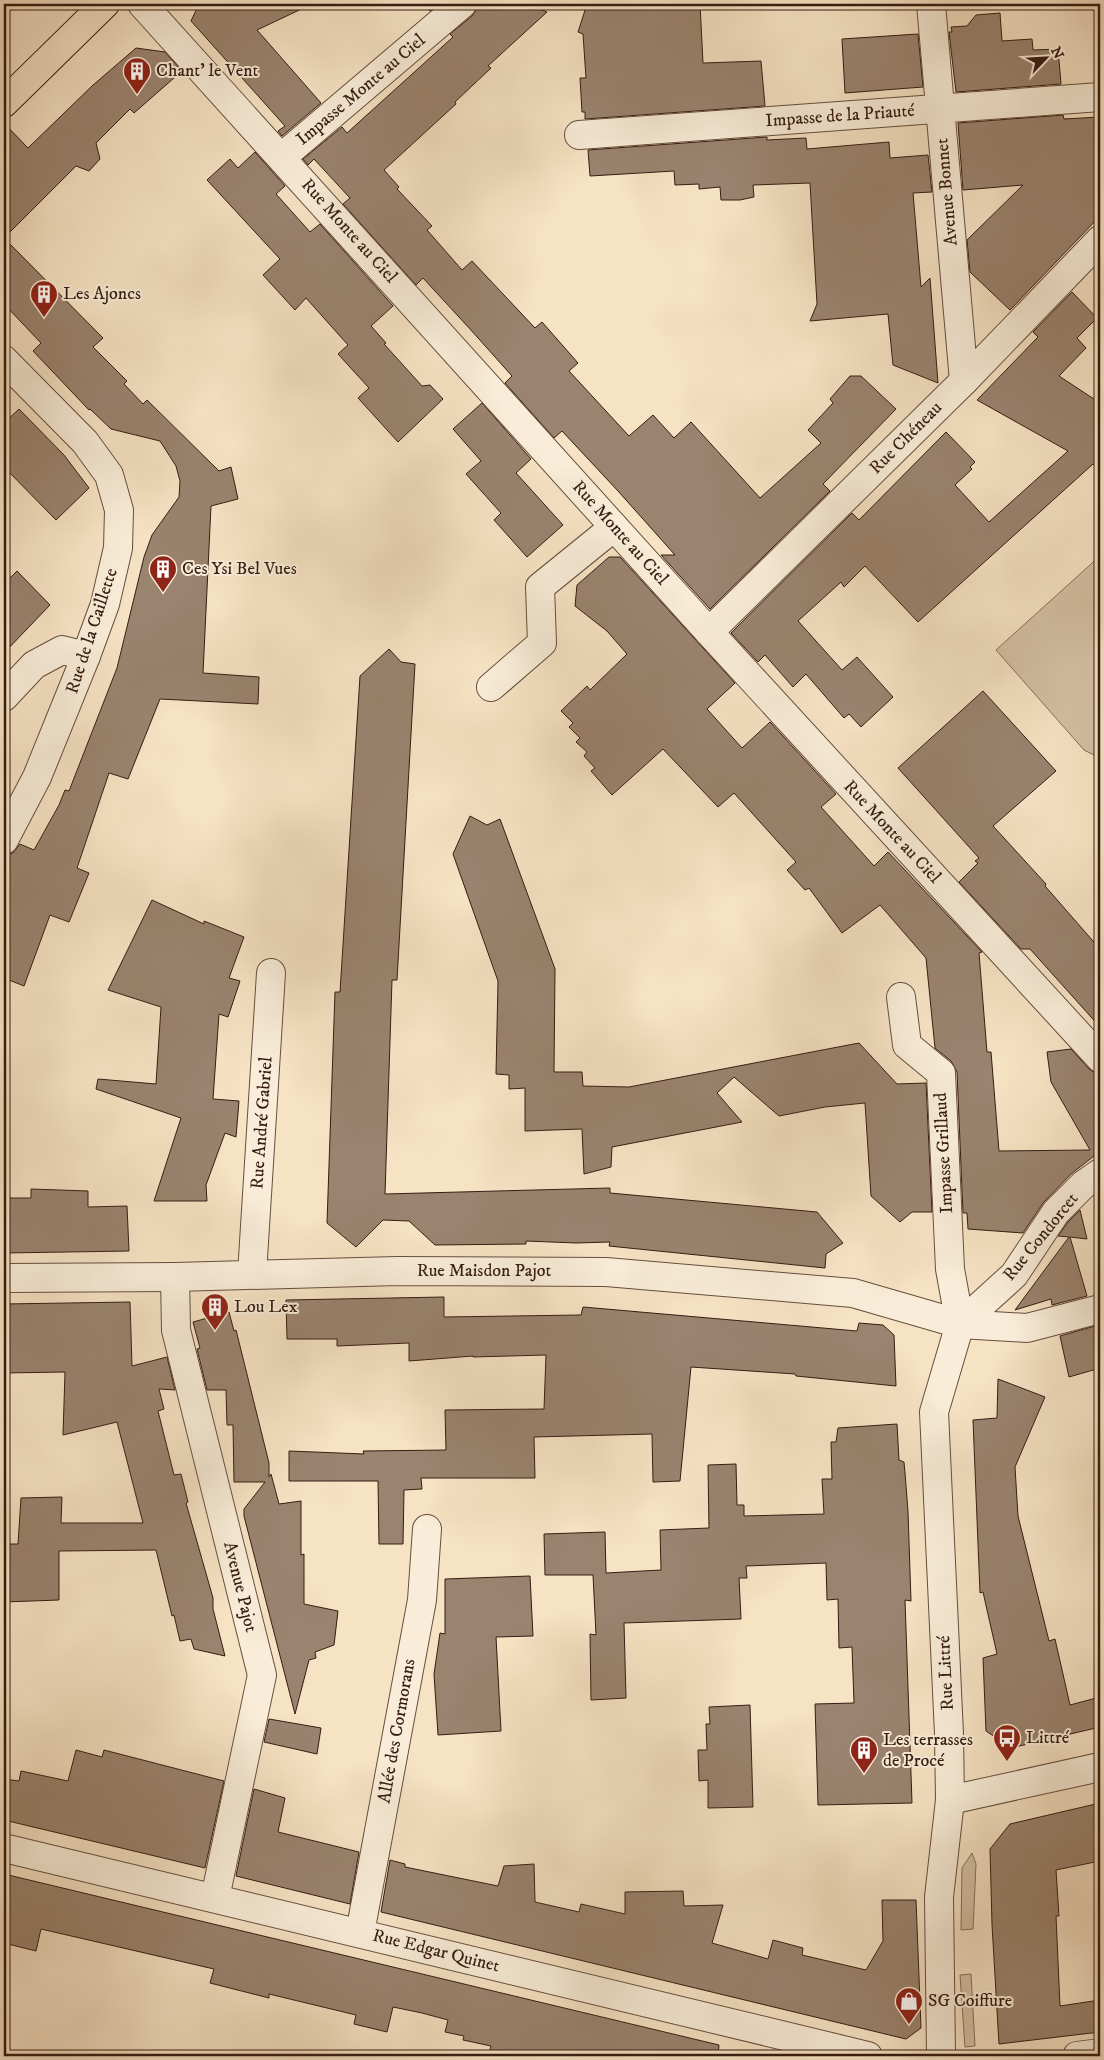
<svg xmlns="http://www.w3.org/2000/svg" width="1104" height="2060" font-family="'IM FELL DW Pica',serif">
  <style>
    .green { fill: #d5c1a6; stroke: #866e5c }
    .building { fill: #9a836f; stroke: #361c12 }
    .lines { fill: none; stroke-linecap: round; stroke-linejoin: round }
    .minor-casing { stroke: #664e3e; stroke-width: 30 }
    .major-casing { stroke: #361c12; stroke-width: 30 }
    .minor { stroke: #f9edd9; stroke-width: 28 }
    .major { stroke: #f6e3c4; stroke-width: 28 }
    .labels { text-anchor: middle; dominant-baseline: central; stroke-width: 4; stroke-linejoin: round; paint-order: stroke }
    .poi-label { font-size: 18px; fill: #361c12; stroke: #f9edd9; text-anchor: start }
    .street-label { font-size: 18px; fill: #361c12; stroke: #f9edd9 }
  </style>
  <rect width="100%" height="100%" fill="#f6e3c4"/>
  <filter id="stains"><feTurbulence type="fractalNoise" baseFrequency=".004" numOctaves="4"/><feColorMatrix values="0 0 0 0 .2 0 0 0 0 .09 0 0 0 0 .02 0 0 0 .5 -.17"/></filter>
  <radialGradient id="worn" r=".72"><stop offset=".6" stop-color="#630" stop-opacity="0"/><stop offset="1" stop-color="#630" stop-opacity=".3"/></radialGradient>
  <g class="green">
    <polygon points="1100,556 1100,758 1084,750 996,650"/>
    <polygon points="972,1853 976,1864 973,1929 961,1930 962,1868"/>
    <polygon points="971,1974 975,2046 965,2047 960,1975"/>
  </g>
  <g class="building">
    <polygon points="199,4 312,4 257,30 321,103 282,136 278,131 285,126 191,21"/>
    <polygon points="424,4 438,4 430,11"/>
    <polygon points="477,4 525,4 547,12 488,66 491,68 455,102 456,104 384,170 399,187 397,189 432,226 427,230 462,270 472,261 535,328 542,322 578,363 569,371 629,436 653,415 674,438 691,422 760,498 821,443 808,430 833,403 830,399 850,376 861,376 896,409 823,484 830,491 710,609 661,555 675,555 618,491 562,431 554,438 505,383 512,376 470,329 423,278 416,285 343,204 350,198 314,159 308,165 303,159 342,127 347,133 421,66 453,37 450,34 472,16 476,10"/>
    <polygon points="587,4 700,4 703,63 761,61 765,106 585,119 585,112 582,112 580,78 586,78 583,34 578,32"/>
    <polygon points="1000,13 1002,41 1032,39 1033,50 1058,49 1061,84 956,92 949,32 952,32 951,27 967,26 976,15"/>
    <polygon points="918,34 923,87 845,93 842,39"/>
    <polygon points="136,48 165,52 182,71 134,113 130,109 96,143 100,159 89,171 76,166 4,238 4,123 28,148 92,86"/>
    <polygon points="1063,115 1064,119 1100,117 1100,216 1010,310 970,272 967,240 1023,185 963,190 958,123"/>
    <polygon points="767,137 767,140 806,138 807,149 889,142 890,158 928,155 932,192 913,193 921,287 930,278 938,383 893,365 888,314 810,321 817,304 810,183 753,185 754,197 740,200 721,200 720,187 699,189 699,184 675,185 674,171 590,176 588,150"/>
    <polygon points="255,152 285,186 276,194 310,232 320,224 393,306 371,326 386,343 384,344 422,386 430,385 443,399 398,442 358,398 369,388 338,354 348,345 306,298 295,310 263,275 280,259 207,180 230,159 238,168"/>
    <polygon points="4,238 103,338 93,347 127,381 124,384 143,404 147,400 219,471 231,467 238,499 211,506 203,673 259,677 258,704 160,699 128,779 109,773 77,868 89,873 69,922 50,915 24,986 4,978 4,855 13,853 20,844 34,850 59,805 65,790 69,791 117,668 144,557 152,535 179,497 180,481 176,466 160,441 111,429 90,409 89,410 33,351 41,343 4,304"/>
    <polygon points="1072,292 1097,318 1077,338 1086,348 1059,376 1100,403 1100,468 1093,464 918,622 865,566 844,587 841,582 798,621 842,670 857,657 893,697 861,727 849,714 844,718 806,674 793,687 765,655 758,662 731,633 852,513 859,520 946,432 975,462 970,467 972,469 955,485 989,522 1068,451 977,400 1038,337 1033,332"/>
    <polygon points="482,403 531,459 516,473 563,525 527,557 494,520 501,513 466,474 481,461 453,429"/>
    <polygon points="19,409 64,455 89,488 56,520 4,467 4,423"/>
    <polygon points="609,557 620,557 735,683 707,709 742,748 770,722 836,794 821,807 874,866 888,852 982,952 979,953 987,1052 991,1052 999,1151 1090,1150 1051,1082 1047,1052 1071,1049 1089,1069 1095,1073 1100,1073 1100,1158 1095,1159 1094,1156 1071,1174 1043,1203 1023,1233 968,1229 967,1213 963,1213 957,1072 951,1061 935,1048 926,958 880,905 842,933 809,888 805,890 787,870 796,862 734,793 718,807 663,749 612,795 591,771 595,768 584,756 587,752 576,742 580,738 569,727 573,723 561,711 587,686 590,690 627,654 607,631 575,606 577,585"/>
    <polygon points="17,571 50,605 4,653 4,584"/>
    <polygon points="389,649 401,662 415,664 397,980 392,980 385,1194 610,1188 610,1193 817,1212 843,1243 826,1254 825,1268 609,1246 610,1242 576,1243 526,1241 526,1244 435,1245 409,1221 383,1220 356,1247 327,1223 335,992 340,992 360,676"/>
    <polygon points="983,691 1056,771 993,826 1046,884 1045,886 1100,949 1100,1027 1030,949 1021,949 959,882 978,863 975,861 979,858 898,768"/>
    <polygon points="470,816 487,825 500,819 555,969 554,1072 582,1072 583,1086 629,1087 859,1043 897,1084 926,1083 932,1212 912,1212 900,1222 871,1196 865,1103 825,1107 779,1116 734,1077 717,1093 742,1122 612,1147 611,1167 584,1174 582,1129 525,1131 525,1088 509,1089 509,1075 496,1074 498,981 453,854"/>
    <polygon points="152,900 204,924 204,921 244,937 229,978 240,981 228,1017 219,1014 213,1099 239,1101 236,1137 225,1133 206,1185 207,1201 154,1201 181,1118 96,1089 98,1079 156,1084 161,1007 108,990"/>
    <polygon points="31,1189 88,1191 88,1207 127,1206 129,1251 4,1253 5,1198 31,1198"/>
    <polygon points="1080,1210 1087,1239 1070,1237 1087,1296 1052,1305 1051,1299 1015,1310 1069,1237 1058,1236 1068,1222"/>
    <polygon points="444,1297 444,1317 581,1315 583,1307 857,1331 859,1323 883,1325 894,1335 896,1386 796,1376 795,1374 691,1367 680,1481 653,1482 652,1434 534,1437 535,1478 421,1478 422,1489 404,1490 403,1544 379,1544 378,1481 289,1481 289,1451 364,1454 363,1451 446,1450 445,1410 544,1409 546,1355 473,1357 473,1356 409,1361 409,1343 337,1346 337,1339 287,1339 286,1300"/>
    <polygon points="130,1302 132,1366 167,1357 175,1390 159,1389 164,1409 158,1411 174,1475 181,1474 188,1502 186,1503 213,1598 213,1609 225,1656 194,1649 191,1639 180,1641 174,1615 172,1616 156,1550 59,1551 59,1600 4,1602 4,1544 18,1544 21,1498 62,1497 61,1523 143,1523 117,1422 63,1435 65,1372 4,1373 4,1304"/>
    <polygon points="229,1312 234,1331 236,1330 269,1463 269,1477 271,1474 279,1504 301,1501 301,1555 304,1554 304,1604 338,1611 334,1645 315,1652 316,1658 309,1660 295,1714 244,1516 244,1509 265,1482 234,1482 233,1425 227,1425 226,1390 207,1390 197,1349 200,1348 193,1322"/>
    <polygon points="1095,1326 1096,1329 1100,1328 1100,1368 1069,1377 1060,1336"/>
    <polygon points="998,1379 1045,1397 1015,1467 1018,1516 1049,1641 1055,1639 1070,1705 1100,1697 1100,1727 1011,1748 986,1731 983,1658 997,1654 983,1592 980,1593 973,1420 997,1418"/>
    <polygon points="897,1424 899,1460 904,1462 905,1473 908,1511 911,1601 905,1600 912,1803 818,1805 815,1704 854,1703 852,1647 839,1648 838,1599 827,1600 826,1563 746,1566 747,1578 739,1578 741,1619 624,1623 626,1698 591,1700 590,1634 596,1635 593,1575 545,1575 544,1534 605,1532 606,1573 661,1570 660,1530 709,1528 708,1465 736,1464 737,1505 744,1505 744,1516 824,1514 822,1479 832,1479 831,1442 836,1442 838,1428"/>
    <polygon points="530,1576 533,1636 496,1637 501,1731 438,1735 434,1674 440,1633 445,1634 445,1579"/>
    <polygon points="750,1705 753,1807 708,1808 708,1780 699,1781 698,1750 707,1750 706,1724 710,1724 709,1707"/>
    <polygon points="269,1719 321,1728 317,1754 264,1742"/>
    <polygon points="76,1750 102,1757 104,1750 224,1781 205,1868 4,1820 4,1779 19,1781 21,1771 68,1781"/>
    <polygon points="254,1789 285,1798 278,1832 359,1852 350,1904 236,1876"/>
    <polygon points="1100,1803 1100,1861 1056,1870 1059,1916 1056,1916 1060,2006 1100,2000 1100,2032 999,2044 992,1925 990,1849 1010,1824"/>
    <polygon points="390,1860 405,1864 405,1867 498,1886 504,1866 534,1864 535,1902 579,1912 581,1904 625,1914 625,1892 683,1891 684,1906 723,1905 712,1943 768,1959 773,1940 803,1948 802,1955 866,1970 883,1941 882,1900 916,1900 921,2028 906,2039 381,1912"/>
    <polygon points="4,1874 719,2045 718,2056 488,2056 491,2046 463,2040 464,2036 445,2032 448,2020 422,2013 393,2007 387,2032 354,2024 356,2015 269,1994 269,1998 210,1983 214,1969 41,1929 36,1951 4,1943"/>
  </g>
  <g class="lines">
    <g class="minor-casing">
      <g id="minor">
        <polyline points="142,4 709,632 1100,1058"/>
        <polyline points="931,4 964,381"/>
        <polyline points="579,135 1100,97"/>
        <polyline points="282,157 462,4"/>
        <polyline points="4,360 85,442 109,475 119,510 118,548 105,604 86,656 37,777 4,840"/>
        <polyline points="709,632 964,381 1100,240"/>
        <polyline points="491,687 542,643 540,587 614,527"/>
        <polyline points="4,697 34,665 62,650 86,656"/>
        <polyline points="901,997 907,1045 941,1073 950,1269 960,1324 934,1412 949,1734 950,1800 939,1897 941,2056"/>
        <polyline points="252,1274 271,973"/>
        <polyline points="175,1277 176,1330 262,1675 215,1898"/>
        <polyline points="4,1278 175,1277 398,1271 606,1272 853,1293 960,1324 1027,1328 1100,1309"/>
        <polyline points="960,1324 1014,1275 1056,1212 1083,1185 1100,1173"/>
        <polyline points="950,1800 1100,1767"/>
        <polyline points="4,1848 868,2056"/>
        <polyline points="360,1933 422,1600 427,1529"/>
        <polyline points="1077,2056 1100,2053"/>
      </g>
    </g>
    <g class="major-casing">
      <polyline id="major" points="4,103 105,4"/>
    </g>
    <use href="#minor" class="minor"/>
    <use href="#major" class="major"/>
  </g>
  <defs>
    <g id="building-pin" transform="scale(1.4375)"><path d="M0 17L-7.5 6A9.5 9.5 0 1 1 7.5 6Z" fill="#8f2418" stroke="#f9edd9"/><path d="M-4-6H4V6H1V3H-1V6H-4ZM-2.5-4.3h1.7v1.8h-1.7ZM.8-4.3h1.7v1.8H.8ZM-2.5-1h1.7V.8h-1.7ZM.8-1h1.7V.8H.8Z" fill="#fff"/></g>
    <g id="bus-pin" transform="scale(1.4375)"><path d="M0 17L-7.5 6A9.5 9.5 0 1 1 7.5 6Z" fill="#8f2418" stroke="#f9edd9"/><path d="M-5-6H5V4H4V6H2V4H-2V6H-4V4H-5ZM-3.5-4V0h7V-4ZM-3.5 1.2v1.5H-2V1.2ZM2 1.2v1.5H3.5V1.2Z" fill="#fff"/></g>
    <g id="shop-pin" transform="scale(1.4375)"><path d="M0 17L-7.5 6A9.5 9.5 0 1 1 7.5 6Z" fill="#8f2418" stroke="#f9edd9"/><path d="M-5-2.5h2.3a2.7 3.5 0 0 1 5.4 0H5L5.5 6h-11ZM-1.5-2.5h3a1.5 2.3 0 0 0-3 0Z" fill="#fff"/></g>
  </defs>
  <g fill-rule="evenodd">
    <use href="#building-pin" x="137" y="71"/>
    <use href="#building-pin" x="44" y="294"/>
    <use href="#building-pin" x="163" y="569"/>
    <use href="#building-pin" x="215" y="1307"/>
    <use href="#bus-pin" x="1007" y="1738"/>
    <use href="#building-pin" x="864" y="1750"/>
    <use href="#shop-pin" x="909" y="2001"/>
  </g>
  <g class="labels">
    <g class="poi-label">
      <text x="156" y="71">Chant' le Vent</text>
      <text x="63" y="294">Les Ajoncs</text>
      <text x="182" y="569">Ces Ysi Bel Vues</text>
      <text x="234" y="1307">Lou Lex</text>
      <text x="1026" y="1738">Littré</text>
      <text x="883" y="1740">Les terrasses<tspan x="883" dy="21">de Procé</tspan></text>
      <text x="928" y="2001">SG Coiffure</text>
    </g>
    <g class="street-label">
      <text transform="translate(361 90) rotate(-40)">Impasse Monte au Ciel</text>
      <text transform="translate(840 116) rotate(-4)">Impasse de la Priauté</text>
      <text transform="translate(947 192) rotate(-95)">Avenue Bonnet</text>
      <text transform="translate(349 231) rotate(48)">Rue Monte au Ciel</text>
      <text transform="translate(906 438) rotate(-45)">Rue Chéneau</text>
      <text transform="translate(620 533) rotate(48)">Rue Monte au Ciel</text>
      <text transform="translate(92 631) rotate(-72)">Rue de la Caillette</text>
      <text transform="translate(892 832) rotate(47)">Rue Monte au Ciel</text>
      <text transform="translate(262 1123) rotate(-86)">Rue André Gabriel</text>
      <text transform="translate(944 1153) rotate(-93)">Impasse Grillaud</text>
      <text transform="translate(1041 1237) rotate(-51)">Rue Condorcet</text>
      <text x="484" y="1271">Rue Maisdon Pajot</text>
      <text transform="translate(240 1587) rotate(76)">Avenue Pajot</text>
      <text transform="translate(946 1673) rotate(-93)">Rue Littré</text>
      <text transform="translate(397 1731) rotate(-80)">Allée des Cormorans</text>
      <text transform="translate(436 1951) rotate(14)">Rue Edgar Quinet</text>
    </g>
  </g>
  <rect width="1104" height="2060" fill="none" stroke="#f6e3c4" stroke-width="20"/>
  <rect x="5" y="5" width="1094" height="2050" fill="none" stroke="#361c12" stroke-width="2.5"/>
  <rect x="10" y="10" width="1084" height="2040" fill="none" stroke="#361c12"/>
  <g transform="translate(1046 58) rotate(65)" stroke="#f9edd9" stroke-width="4" paint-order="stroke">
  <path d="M0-4L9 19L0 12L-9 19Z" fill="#361c12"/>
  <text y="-8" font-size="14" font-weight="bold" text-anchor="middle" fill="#361c12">N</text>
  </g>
  <rect width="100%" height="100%" filter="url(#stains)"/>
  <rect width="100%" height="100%" fill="url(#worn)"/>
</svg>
